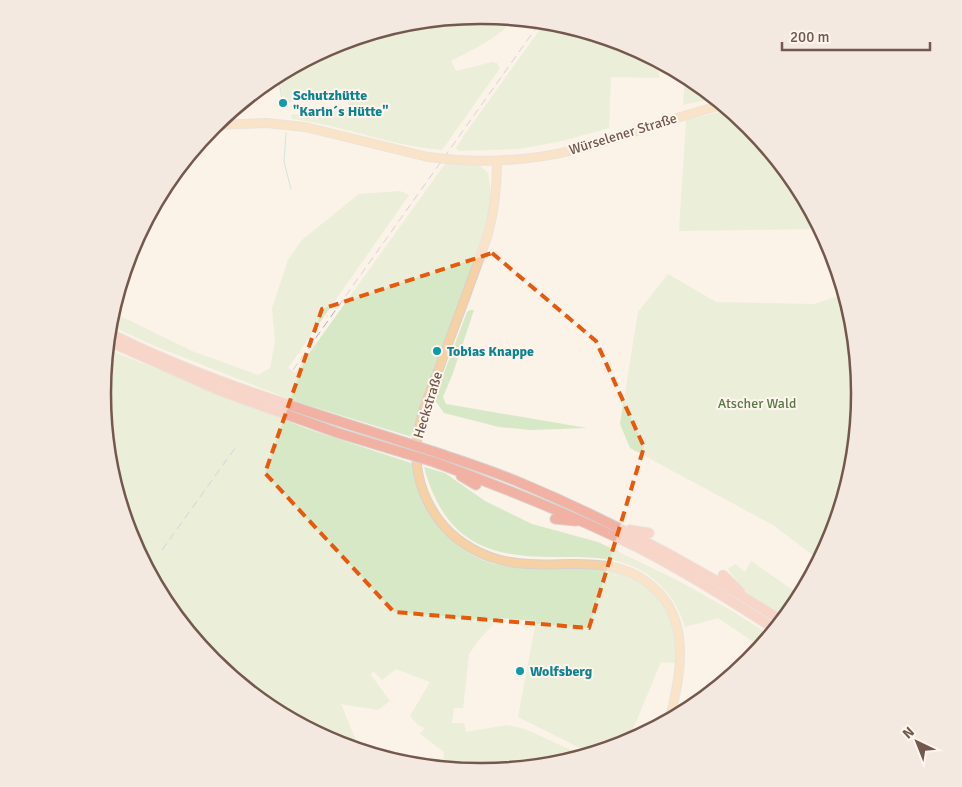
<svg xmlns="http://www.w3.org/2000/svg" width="962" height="787" font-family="Signika,sans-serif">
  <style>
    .green { fill: #d7e8c7 }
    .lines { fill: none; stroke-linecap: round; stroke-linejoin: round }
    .stream { stroke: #a4d1d5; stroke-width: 1 }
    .major-casing { stroke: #d8d0cd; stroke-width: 10 }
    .highway-casing { stroke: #d8d0cd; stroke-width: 11 }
    .major { stroke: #f5d1a5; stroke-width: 8 }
    .highway { stroke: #f1b1a3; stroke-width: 9 }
    .rail { stroke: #b4a7c5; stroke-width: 1; stroke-dasharray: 8 5; stroke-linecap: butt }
    .major-bridge-casing { stroke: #d8d0cd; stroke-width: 10; stroke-linecap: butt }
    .highway-bridge-casing { stroke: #d8d0cd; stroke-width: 11; stroke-linecap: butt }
    .major-bridge { stroke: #f5d1a5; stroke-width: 8 }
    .highway-bridge { stroke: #f1b1a3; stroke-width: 9 }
    .marked { fill: none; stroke: #e8590c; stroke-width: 4; stroke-dasharray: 10 6; stroke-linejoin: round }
    .culture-dot { fill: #0f9aa8; stroke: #fef6ee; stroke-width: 2 }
    .labels { text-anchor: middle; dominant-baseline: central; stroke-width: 4; stroke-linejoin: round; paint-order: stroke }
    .culture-label { font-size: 14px; font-weight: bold; fill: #0d838f; stroke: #fef6ee; text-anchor: start }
    .street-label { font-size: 14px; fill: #74584d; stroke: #fef6ee }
    .park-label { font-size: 14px; fill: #597846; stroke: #fef6ee }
    .rim { fill: none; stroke: #74584d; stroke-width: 2.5 }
  </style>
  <rect width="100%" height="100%" fill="#fbf2e8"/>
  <g class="green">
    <path d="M481 15 515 18C499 38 473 49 451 61L456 71 492 62 497 63 500 68 442 150C391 146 343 125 292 119L291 115 349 107 346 88 284 104 279 74 336 44 407 22Z"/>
    <polygon points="546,21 555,22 626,44 658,61 659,78 611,77 609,128 562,141 518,149 459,151 456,148 465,134"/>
    <polygon points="685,75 715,98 683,105"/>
    <polygon points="729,110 749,126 796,183 820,229 679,231 686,120"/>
    <polygon points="445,164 479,165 488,173 490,185 490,212 460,303 414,426 412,437 294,401 157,347 109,325 112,312 192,351 258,375 270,368 275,341 272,308 288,260 302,240 359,194 400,191 409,195 288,368 295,373"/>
    <path d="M668 274 716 302 814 304 844 294C870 378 861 482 819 560L773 525 630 448 620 424 638 312Z"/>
    <polygon points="470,310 474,310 453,373 443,397 446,404 587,428 531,430 499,427 444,413 434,399 467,312"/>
    <path d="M107 349 305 428 414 464C419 510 453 556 500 565 551 575 613 552 654 593 674 612 677 637 676 663L661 662 627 743 592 754 518 717 536 621 499 618 478 641 469 654 463 708H454L452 723H464L466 732 507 725 525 729 584 756 555 765 481 772 440 768 443 762 444 752 420 734 425 728 418 725 410 716 430 682 396 669 382 680 373 671 371 675 390 701 378 710 341 704 360 750 336 743 270 708 213 661 166 604 131 538 110 467 103 393Z"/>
    <path d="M424 467 445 473 485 501 532 524 598 542 679 581 732 611 770 635 761 647 718 618 685 627C680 610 672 597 660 585 632 556 594 557 557 557 485 558 444 540 424 467Z"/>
    <polygon points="751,561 800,595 785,617 746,593 728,569 735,564 745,572"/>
  </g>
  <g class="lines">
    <g class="stream">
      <polyline points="278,75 282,100"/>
      <polyline points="286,133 284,162 291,189"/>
    </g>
    <g class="major-casing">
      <g id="major">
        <polyline points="214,125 266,123 305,127 428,157"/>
        <path d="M457 160C497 162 535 160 574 150 625 137 673 117 723 105"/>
        <path d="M497 161C497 187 495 209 488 234 473 278 456 322 440 366 431 390 419 415 417 441 414 470 422 497 439 520 452 538 475 553 497 559 551 575 612 546 656 590 672 605 679 627 680 648 681 672 675 696 670 719"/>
      </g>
    </g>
    <g class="highway-casing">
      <g id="highway">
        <path d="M109 333C202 380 304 410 404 442"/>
        <polyline points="108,341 218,390 338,433 404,453"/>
        <path d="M435 452C464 462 493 471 521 483 612 521 699 568 782 621"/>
        <path d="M434 462C505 488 574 516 641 549 687 573 732 601 775 629"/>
        <polyline points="461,476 476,485"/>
        <polyline points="555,519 576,521"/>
        <polyline points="630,530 649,533"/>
        <polyline points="723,575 740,592"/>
      </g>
    </g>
    <use href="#major" class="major"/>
    <use href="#highway" class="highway"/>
    <g class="rail">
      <polyline points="293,370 541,21"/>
      <polyline points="162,550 238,444"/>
    </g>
    <g class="major-bridge-casing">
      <polyline id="major-bridge" points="428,157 457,160"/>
    </g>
    <g class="highway-bridge-casing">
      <g id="highway-bridge">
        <polyline points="404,442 435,452"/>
        <polyline points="404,453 434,462"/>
      </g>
    </g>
    <use href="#major-bridge" class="major-bridge"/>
    <use href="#highway-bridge" class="highway-bridge"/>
  </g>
  <path d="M0 0H962V787H0ZM492 253 596 341 644 447 589 628 394 612 265 473 322 309Z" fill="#fbf2e8" fill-opacity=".55" fill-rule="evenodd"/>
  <path class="marked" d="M492 253 596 341 644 447 589 628 394 612 265 473 322 309Z"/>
  <g class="culture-dot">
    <circle cx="283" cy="103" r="5"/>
    <circle cx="437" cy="351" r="5"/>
    <circle cx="520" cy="671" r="5"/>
  </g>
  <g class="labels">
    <g class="culture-label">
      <text x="293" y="95">Schutzhütte<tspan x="293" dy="16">"Karin´s Hütte"</tspan></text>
      <text x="447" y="351">Tobias Knappe</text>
      <text x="530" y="671">Wolfsberg</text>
    </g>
    <g class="street-label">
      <text transform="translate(623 134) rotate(-17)">Würselener Straße</text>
      <text transform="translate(428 405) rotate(-73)">Heckstraße</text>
    </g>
    <g class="park-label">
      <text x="757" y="403">Atscher Wald</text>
    </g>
  </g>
  <path d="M0 0H962V787H0ZM480 24H482A369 369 0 0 1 851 393V394A369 369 0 0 1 482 763H480A369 369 0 0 1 111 394V393A369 369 0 0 1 480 24Z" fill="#f3e9e1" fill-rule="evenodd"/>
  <path class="rim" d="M480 24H482A369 369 0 0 1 851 393V394A369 369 0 0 1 482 763H480A369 369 0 0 1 111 394V393A369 369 0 0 1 480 24Z"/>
  <g transform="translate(917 742) rotate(317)" stroke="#fef6ee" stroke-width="4" paint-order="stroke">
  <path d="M0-4L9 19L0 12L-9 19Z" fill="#74584d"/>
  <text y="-8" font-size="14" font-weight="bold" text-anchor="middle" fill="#74584d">N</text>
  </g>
  <path d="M782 42v8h148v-8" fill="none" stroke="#74584d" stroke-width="2.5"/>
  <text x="790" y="42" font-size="15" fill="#74584d" stroke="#fef6ee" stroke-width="4" paint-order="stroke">200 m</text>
</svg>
